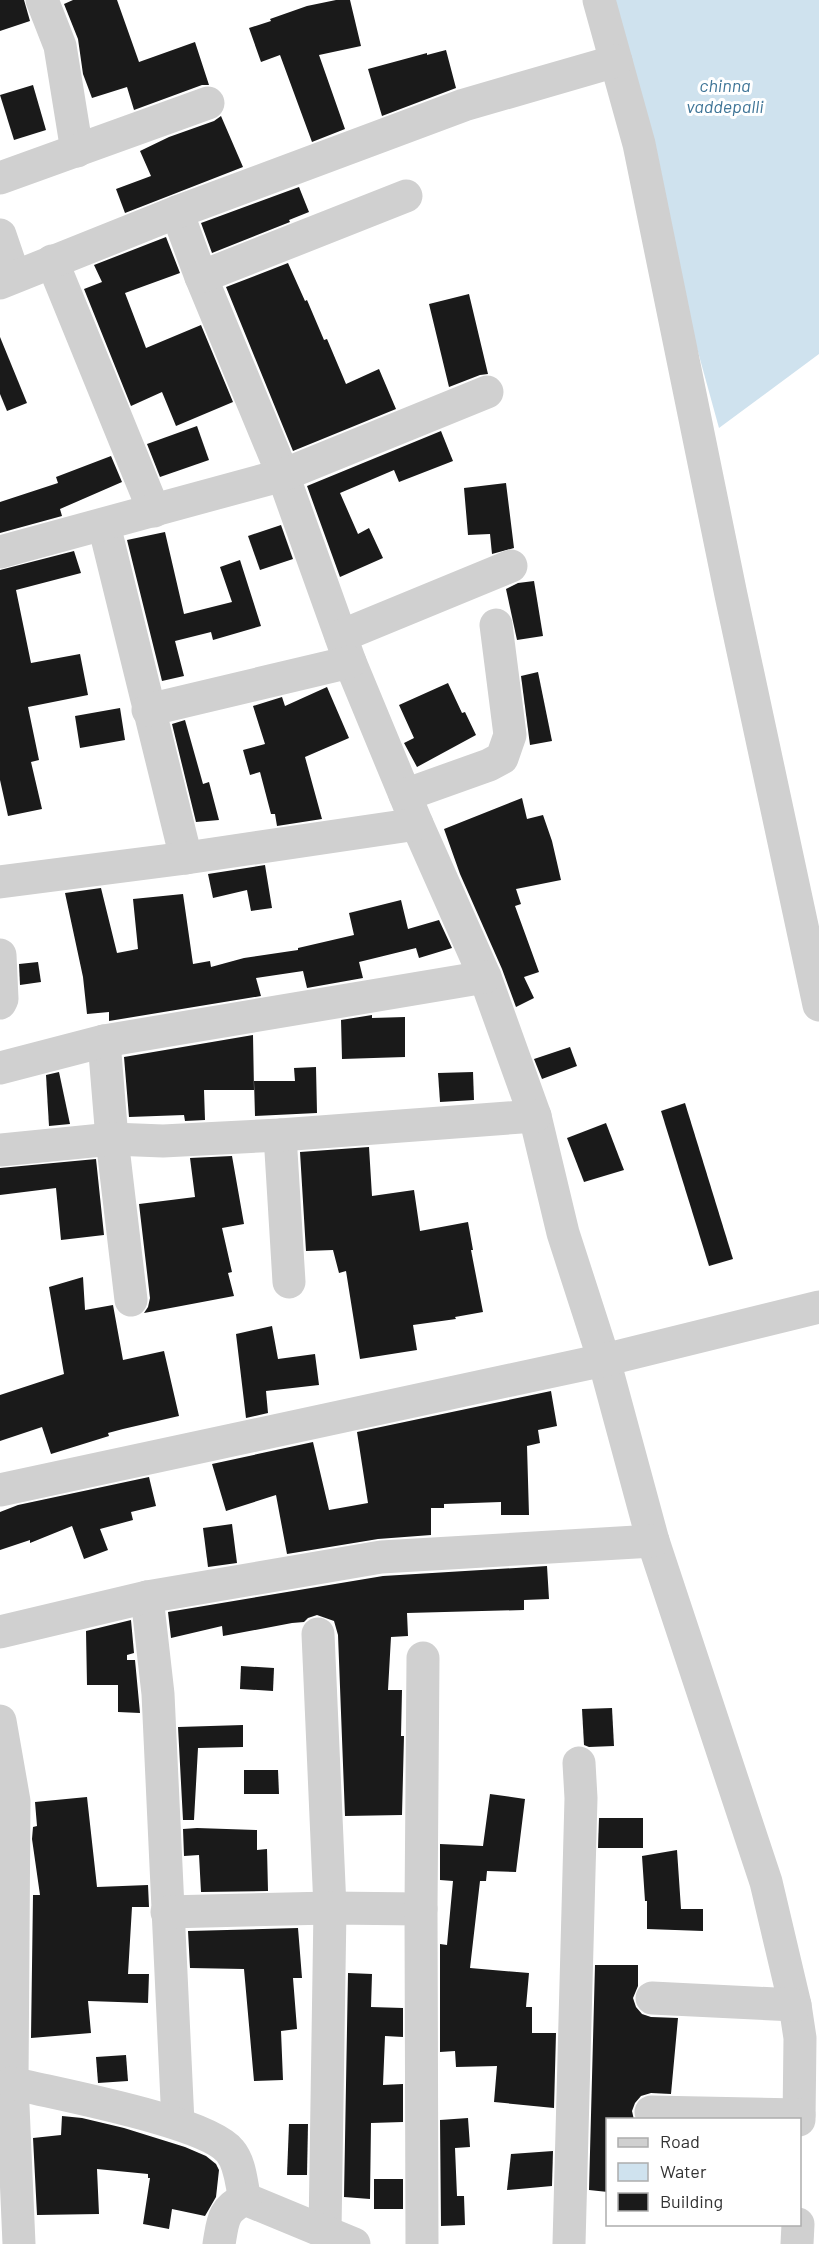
<svg xmlns="http://www.w3.org/2000/svg" width="819" height="2244" font-family="Barlow,sans-serif">
  <style>
    .water { fill: #cfe2ee }
    .building { fill: #1a1a1a }
    .lines { fill: none; stroke-linecap: round; stroke-linejoin: round }
    .minor { stroke: #d0d0d0; stroke-width: 33 }
    .labels { text-anchor: middle; dominant-baseline: central; stroke-width: 6; stroke-linejoin: round; paint-order: stroke }
    .water-label { font-size: 18px; font-style: italic; fill: #3f7597; stroke: #fff }
  </style>
  <rect width="100%" height="100%" fill="#fff"/>
  <polygon class="water" points="601,0 819,0 819,354 719,428"/>
  <g class="building">
    <polygon points="0,0 24,0 30,21 0,31"/>
    <polygon points="73,0 117,0 139,62 195,42 209,85 202,85 134,110 127,87 92,98 83,74 78,39 64,4"/>
    <polygon points="336,0 350,0 361,46 319,55 345,129 312,142 280,55 261,62 249,28 271,21 270,19 307,6"/>
    <polygon points="446,50 456,88 382,116 368,69 427,53 427,55"/>
    <polygon points="33,85 46,130 14,140 0,95"/>
    <polygon points="221,116 243,167 125,213 116,189 151,176 140,151 169,137 214,121"/>
    <polygon points="299,187 309,212 289,220 290,222 212,253 201,223"/>
    <polygon points="166,237 180,273 125,293 146,348 201,325 233,402 176,426 162,392 131,406 84,289 102,282 94,265"/>
    <polygon points="288,263 305,301 307,300 324,340 327,339 346,384 379,369 396,409 293,451 226,287"/>
    <polygon points="469,294 488,374 480,375 449,387 429,304"/>
    <polygon points="0,337 27,403 7,411 0,394"/>
    <polygon points="197,426 209,460 160,477 147,444"/>
    <polygon points="441,431 453,461 399,482 394,470 340,493 358,534 369,528 383,558 340,577 307,486"/>
    <polygon points="111,456 122,482 60,509 62,516 0,533 0,502 58,483 56,477"/>
    <polygon points="506,483 514,548 492,554 490,534 468,535 464,488"/>
    <polygon points="281,525 293,559 260,570 248,536"/>
    <polygon points="165,532 184,614 232,602 220,567 240,560 261,626 213,640 211,632 175,641 184,676 162,681 127,540"/>
    <polygon points="74,551 81,573 16,590 31,663 80,654 88,695 28,707 39,760 31,762 42,809 8,816 0,780 0,570"/>
    <polygon points="534,581 543,636 517,640 506,589 518,583"/>
    <polygon points="538,672 552,741 530,745 521,676"/>
    <polygon points="448,683 462,713 465,712 476,735 417,767 404,743 414,738 399,705"/>
    <polygon points="327,687 349,738 305,757 322,819 277,826 275,814 271,814 260,772 250,775 243,750 265,744 253,706 282,697 285,706"/>
    <polygon points="120,708 125,740 80,748 75,716"/>
    <polygon points="185,720 203,784 209,782 219,820 196,822 172,724"/>
    <polygon points="522,798 527,819 543,815 552,841 561,880 516,889 521,904 515,906 539,972 524,977 534,998 516,1007 502,969 460,874 444,829"/>
    <polygon points="265,865 272,908 251,911 247,890 213,898 208,874"/>
    <polygon points="101,888 117,953 138,949 133,899 183,894 193,964 210,961 211,967 244,958 298,950 298,948 354,935 349,913 401,900 408,929 439,920 452,948 419,958 416,948 359,962 363,978 307,988 303,971 256,978 261,996 109,1021 109,1012 87,1014 83,977 65,893"/>
    <polygon points="38,962 41,982 20,985 19,964"/>
    <polygon points="372,1015 372,1018 405,1017 405,1057 342,1059 341,1020"/>
    <polygon points="253,1035 254,1090 204,1090 205,1120 185,1121 184,1115 129,1117 124,1057"/>
    <polygon points="570,1047 577,1066 542,1079 534,1059"/>
    <polygon points="316,1067 317,1113 255,1116 254,1081 295,1081 294,1068"/>
    <polygon points="59,1072 70,1124 49,1126 46,1075"/>
    <polygon points="473,1072 474,1100 440,1102 438,1073"/>
    <polygon points="685,1103 733,1259 709,1266 661,1111"/>
    <polygon points="606,1123 624,1170 584,1182 567,1138"/>
    <polygon points="369,1147 372,1196 414,1190 420,1231 468,1222 473,1250 471,1250 483,1312 455,1317 456,1319 413,1325 417,1350 360,1359 346,1271 339,1273 333,1250 306,1251 300,1152"/>
    <polygon points="232,1156 244,1224 222,1228 232,1272 228,1273 234,1296 144,1313 148,1307 150,1298 139,1204 195,1197 190,1158"/>
    <polygon points="96,1159 104,1235 61,1240 56,1188 0,1195 0,1168"/>
    <polygon points="83,1277 85,1310 113,1305 123,1360 164,1351 179,1416 123,1429 108,1433 109,1436 51,1454 42,1427 0,1441 0,1395 64,1374 49,1287"/>
    <polygon points="272,1326 278,1359 315,1354 319,1385 266,1391 268,1413 246,1418 236,1334"/>
    <polygon points="551,1391 557,1426 538,1430 540,1443 527,1446 529,1515 501,1515 501,1502 444,1504 444,1508 431,1508 431,1535 378,1539 287,1554 276,1495 226,1511 212,1464 313,1442 329,1510 368,1503 357,1432"/>
    <polygon points="149,1477 156,1506 131,1512 133,1520 100,1529 108,1550 84,1559 72,1526 30,1543 30,1540 0,1550 0,1512 18,1505"/>
    <polygon points="232,1524 237,1563 208,1567 203,1528"/>
    <polygon points="547,1566 549,1599 524,1600 524,1610 407,1613 408,1636 391,1637 388,1690 402,1690 401,1736 404,1736 402,1815 345,1816 338,1635 334,1621 317,1615 308,1618 304,1622 292,1623 223,1636 222,1626 171,1638 168,1612 383,1576"/>
    <polygon points="131,1620 134,1653 127,1655 127,1660 135,1660 140,1713 118,1712 118,1685 87,1685 86,1631"/>
    <polygon points="241,1666 274,1668 273,1691 240,1689"/>
    <polygon points="612,1708 614,1746 589,1747 584,1745 582,1709"/>
    <polygon points="243,1725 243,1747 198,1748 194,1820 183,1820 178,1727"/>
    <polygon points="244,1770 278,1770 279,1794 244,1794"/>
    <polygon points="490,1794 525,1799 516,1872 487,1871 486,1881 480,1881 470,1968 529,1973 526,2007 532,2007 532,2033 556,2033 554,2108 494,2102 497,2066 456,2067 455,2051 440,2052 440,1944 447,1945 453,1881 440,1880 440,1844 483,1846"/>
    <polygon points="87,1797 97,1887 148,1885 149,1907 132,1907 128,1974 149,1974 148,2003 88,2001 91,2033 31,2038 33,1895 40,1895 32,1839 33,1827 37,1826 35,1802"/>
    <polygon points="599,1818 643,1818 643,1848 598,1848"/>
    <polygon points="197,1828 257,1830 257,1850 267,1849 268,1891 201,1892 199,1855 184,1856 183,1829"/>
    <polygon points="677,1850 681,1909 703,1909 703,1931 647,1929 647,1901 645,1901 642,1856"/>
    <polygon points="298,1928 302,1978 293,1978 297,2029 281,2031 283,2080 254,2081 244,1969 190,1968 188,1931"/>
    <polygon points="595,1965 638,1965 638,1986 633,1998 636,2007 642,2014 651,2017 678,2018 671,2094 651,2093 641,2096 635,2103 632,2111 634,2120 608,2120 608,2192 589,2190"/>
    <polygon points="348,1973 372,1974 371,2007 403,2008 403,2037 385,2036 383,2085 403,2084 403,2122 371,2123 370,2199 344,2197"/>
    <polygon points="126,2055 128,2081 98,2083 96,2057"/>
    <polygon points="62,2116 82,2118 124,2128 185,2147 206,2156 216,2164 219,2170 216,2197 205,2216 172,2209 169,2229 143,2224 150,2178 148,2178 148,2174 97,2169 99,2214 37,2215 33,2138 61,2135"/>
    <polygon points="468,2118 470,2147 455,2148 457,2196 464,2196 465,2225 441,2226 440,2120"/>
    <polygon points="289,2124 308,2124 307,2175 287,2175"/>
    <polygon points="553,2151 552,2186 507,2190 511,2154"/>
    <rect x="374" y="2179" width="29" height="30"/>
  </g>
  <g class="lines">
    <g class="minor">
      <polyline points="42,0 60,46 77,151"/>
      <polyline points="599,0 639,144 731,595 819,1005"/>
      <polyline points="0,178 208,103"/>
      <polyline points="177,212 201,277 283,475 350,662 417,824 485,977 535,1116 563,1233 604,1360 653,1541 766,1882 795,2005 800,2038 799,2120"/>
      <polyline points="0,235 14,276"/>
      <polyline points="52,261 154,511"/>
      <polyline points="201,277 406,196"/>
      <polyline points="0,283 177,212 464,105 616,61"/>
      <polyline points="104,525 186,858"/>
      <polyline points="0,552 283,475 487,392"/>
      <polyline points="341,636 511,566"/>
      <polyline points="148,710 350,662"/>
      <polyline points="405,795 489,765 502,758 510,735 496,625"/>
      <polyline points="0,882 186,858 417,824"/>
      <polyline points="0,955 2,999 0,1003"/>
      <polyline points="104,1041 112,1139 131,1300"/>
      <polyline points="0,1068 104,1041 485,977"/>
      <polyline points="280,1135 289,1282"/>
      <polyline points="0,1150 112,1139 163,1141 280,1135 535,1116"/>
      <polyline points="0,1490 604,1360 819,1307"/>
      <polyline points="147,1597 158,1694 178,2123"/>
      <polyline points="0,1632 147,1597 381,1557 653,1541"/>
      <polyline points="318,1634 330,1908 325,2231"/>
      <polyline points="0,1721 14,1801 12,2083 19,2244"/>
      <polyline points="167,1912 330,1908 421,1909"/>
      <polyline points="652,1998 795,2005"/>
      <path d="M12 2083C56 2094 206 2121 230 2151 241 2164 241 2184 245 2199L354 2244"/>
      <polyline points="651,2112 799,2115"/>
      <path d="M219 2244C223 2221 222 2210 245 2199"/>
      <polyline points="422,2244 421,1909 423,1658"/>
      <polyline points="569,2244 581,1798 579,1763"/>
      <polyline points="797,2244 798,2224"/>
    </g>
  </g>
  <g class="labels">
    <g class="water-label">
      <text x="725" y="85">chinna<tspan x="725" dy="21">vaddepalli</tspan></text>
    </g>
  </g>
  <rect x="606" y="2118" width="195" height="108" fill="#ffffff" stroke="#adadad" stroke-width="1.5"/>
  <rect x="618" y="2138" width="30" height="9" fill="#d0d0d0" stroke="#adadad" stroke-width="1.5"/>
  <text x="660" y="2148" font-size="18" fill="#333333">Road</text>
  <rect x="618" y="2163" width="30" height="18" fill="#cfe2ee" stroke="#adadad" stroke-width="1.5"/>
  <text x="660" y="2178" font-size="18" fill="#333333">Water</text>
  <rect x="618" y="2193" width="30" height="18" fill="#1a1a1a" stroke="#adadad" stroke-width="1.5"/>
  <text x="660" y="2208" font-size="18" fill="#333333">Building</text>
</svg>
